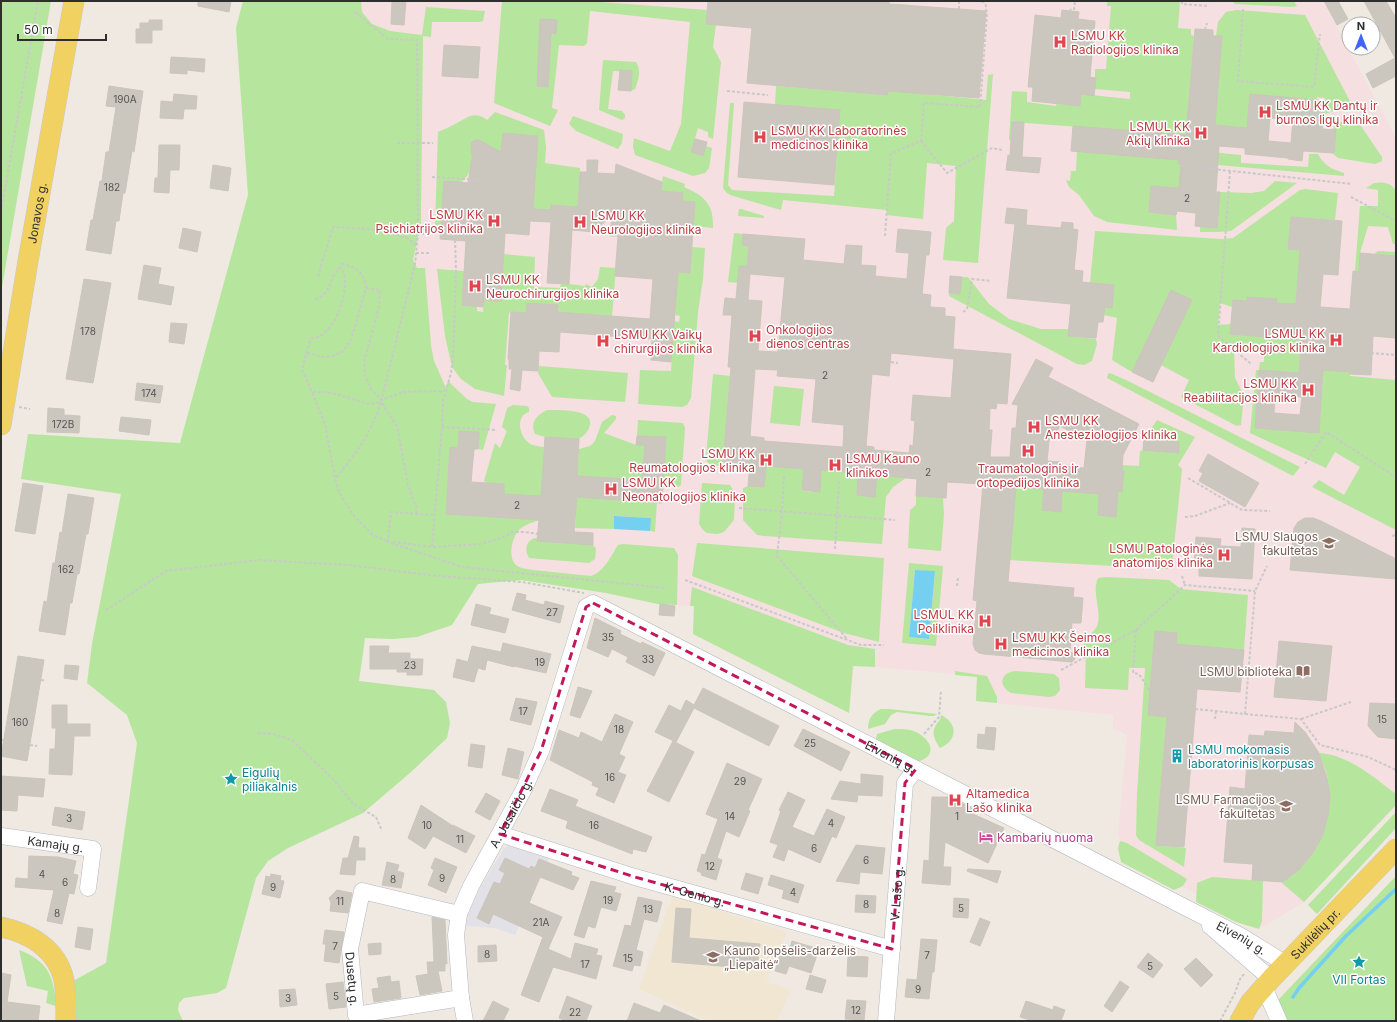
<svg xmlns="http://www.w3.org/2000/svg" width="1397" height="1022" font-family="Inter,sans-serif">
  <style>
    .industrial { fill: #e3e1e8 }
    .education { fill: #f0e6d1 }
    .medical { fill: #f5dfe0 }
    .green { fill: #b6e59e; fill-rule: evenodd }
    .water { fill: #75cff0 }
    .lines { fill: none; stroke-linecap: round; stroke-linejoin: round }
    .stream { stroke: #75cff0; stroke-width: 3.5 }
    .building { fill: #cbc7bf; stroke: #cbc5ba; fill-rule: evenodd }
    .minor-casing { stroke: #b4b7c1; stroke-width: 17 }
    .major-casing { stroke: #c9c9c9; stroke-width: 21 }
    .path { stroke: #c9c9c9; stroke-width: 2; stroke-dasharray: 3 2; stroke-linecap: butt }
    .minor { stroke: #fff; stroke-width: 16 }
    .major { stroke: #f2d163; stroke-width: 20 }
    .marked { fill: none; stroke: #c2185b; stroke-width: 3; stroke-dasharray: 8 5; stroke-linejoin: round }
    .labels { text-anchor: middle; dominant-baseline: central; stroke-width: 3; stroke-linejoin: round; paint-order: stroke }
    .number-label { font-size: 10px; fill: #555452 }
    .health-label { font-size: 12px; fill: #be3a42; stroke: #fff; text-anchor: start }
    .street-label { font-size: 12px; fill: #2e2e2e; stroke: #fff }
    .education-label { font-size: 12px; fill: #785e54; stroke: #fff; text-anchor: end }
    .culture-label { font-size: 12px; fill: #0d838f; stroke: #fff; text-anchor: start }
    .hotel-label { font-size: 12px; fill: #b23c85; stroke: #fff; text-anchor: start }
  </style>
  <rect width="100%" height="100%" fill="#efe9e1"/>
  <polygon class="industrial" points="509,845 550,856 515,935 495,928 466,926 468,913 477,893 503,850"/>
  <polygon class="education" points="672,896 787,932 766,982 791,990 777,1021 709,1021 639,989"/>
  <polygon class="medical" points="361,1 1323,1 1396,138 1396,805 1304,902 1259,929 1125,854 1118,835 1127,735 1113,728 1113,715 976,701 977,676 854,665 849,713 693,634 694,606 658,604 606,593 521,580 276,381 421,222 423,35 390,31 372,24 362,12"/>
  <g class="green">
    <polygon points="1,1 51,1 1,293"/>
    <path d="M243 1H361L362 12 372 24 390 31 422 35 426 7 485 11 483 21 480 22H432L431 37 423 36 421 222 413 260 417 268H425L431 345 434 361 446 388 448 381 467 399 473 402 496 404 483 450 478 449 479 432 459 431 458 448 450 447 446 514 539 520C531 523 524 525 519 530 512 537 508 556 515 564 518 568 527 569 533 570L591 576C604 572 611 556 618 545L623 544 674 548 678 555 677 605 658 604 606 593 521 580 478 584 452 625 417 637 393 639 365 638 359 681 434 690 446 702 450 723 447 738 411 772 363 813 288 848 268 861 256 878 226 988 217 993 184 998 179 1003 178 1010 183 1021H74L73 981 106 963 137 743 127 715 87 683 92 644 121 494 21 479 28 434 180 443 248 195 236 28Z"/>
    <polygon points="502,1 587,1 707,10 706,24 716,25 713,47 721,62 713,139 708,137 708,132 698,128 691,152 703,156 706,146 712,148 709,168 705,173 693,176 635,155 633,146 634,138 670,151 681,124 690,22 590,11 587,43 584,46 559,45 552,108 558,110 550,126 494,103"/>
    <polygon points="1107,1 1180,1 1178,28 1191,29 1191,35 1194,36 1186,135 1012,122 1011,141 1009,139 1012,91 1027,92 1027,102 1056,106 1056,104 1080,106 1081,94 1130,99 1130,92 1095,89 1095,69 1106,69 1111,6 1107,6"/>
    <polygon points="1232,1 1294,1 1297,6 1292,7 1235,4"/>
    <polygon points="895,4 912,5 905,92 986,100 988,75 993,74 978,263 943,260 946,228 954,221 956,166 927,163 923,219 886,215 887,210 783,200 781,210 730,195 726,192 723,188 730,103 734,103 728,185 732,190 834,196 840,110 775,105 776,86 888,95"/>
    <polygon points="1237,10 1305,15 1354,109 1336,110 1323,115 1325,98 1317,97 1317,100 1250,95 1247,128 1215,125 1222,37 1216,36 1218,22 1226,12"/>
    <path d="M603 60 636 62C642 71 638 80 635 89L631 91 632 72 613 71 608 109 622 111 625 115V118L622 120 599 110Z"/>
    <path d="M495 112 544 130 546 147 545 163 580 168 578 207 552 205 551 210 533 209 538 136 503 133 502 149 490 209 494 148 479 140H475L471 143C471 160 475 169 461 183L444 182 441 226 435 227 438 132C443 130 449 127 455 124 467 118 474 110 487 120Z"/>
    <polygon points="573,116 623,134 622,143 618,149 576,131 569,124"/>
    <polygon points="1344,121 1354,121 1361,126 1382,157 1382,161 1375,164 1338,158 1332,153 1334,153 1336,131 1332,130 1336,124"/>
    <polygon points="1077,151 1179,159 1178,164 1181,164 1179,188 1151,186 1149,212 1176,215 1177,230 1107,222 1094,216 1079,195 1069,187 1066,180 1070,181 1071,171 1076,171"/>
    <path d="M1211 152 1241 155V163L1308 167 1309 154H1318C1324 166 1332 169 1344 173V176L1218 165V163L1211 162Z"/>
    <path d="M663 176 685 184 684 187C705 196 714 205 713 228L693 226 695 202 682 201 683 193 661 191Z"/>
    <polygon points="1275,181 1297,183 1231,231 1218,232 1200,232 1200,226 1217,228 1220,192 1251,193 1264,191"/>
    <path d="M1374 183C1382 182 1391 182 1396 191V244H1393L1388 227 1368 226 1360 253 1359 272 1355 271 1360 206H1378V190L1366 188Z"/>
    <polygon points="1305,189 1338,193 1335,220 1291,217 1288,249 1300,250 1296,304 1276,303 1277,299 1247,297 1247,301 1233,300 1232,307 1220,303 1218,325 1231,324 1230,334 1302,340 1299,373 1259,370 1255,428 1319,433 1323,376 1314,375 1314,369 1350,372 1350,376 1396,380 1396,530 1312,487 1319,480 1344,495 1360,467 1335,452 1326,468 1250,433 1256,370 1259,370 1260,362 1264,362 1264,351 1234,350 1235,378 1244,396 1241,425 1237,426 1181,397 1189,380 1161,365 1192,300 1171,291 1132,372 1112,360 1117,318 1104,315 1105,307 1111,308 1114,285 1090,283 1095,231 1222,239 1233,238 1300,190"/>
    <polygon points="739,209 741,209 764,216 764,218 738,216"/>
    <polygon points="734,233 743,234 742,245 749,246 747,266 739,266 738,283 728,282"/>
    <polygon points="692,247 705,248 703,279 698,312 691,398 687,405 682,407 638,404 640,370 671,371 674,321 679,322 680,316 675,315 677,280 677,272 690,273"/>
    <polygon points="1378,251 1396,252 1396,256 1374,254"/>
    <polygon points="504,254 535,257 534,287 560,288 561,283 585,286 586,284 592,287 598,279 600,267 616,268 612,316 557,312 557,305 527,303 526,313 511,312 509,313 505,365 507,365 504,396 475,389 461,379 452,367 445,336 437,269 464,271 462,305 477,306 477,311 483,312 484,300 501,301"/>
    <polygon points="962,277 968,277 989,304 1009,319 1041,329 1068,329 1068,336 1096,339 1097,344 1092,361 1084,365 1077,364 949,296 949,293 960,294"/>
    <polygon points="539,366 628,373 625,402 552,397 538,373"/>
    <polygon points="1110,373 1126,380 1300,467 1293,476 1107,378 1108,374"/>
    <polygon points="713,374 730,376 723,462 719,466 712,465 707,462 706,458"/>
    <polygon points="774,386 804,389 800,426 770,423"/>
    <path d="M513 405 527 406 529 408V412C515 416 519 436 529 443 532 446 539 446 544 447L542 480 555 497 504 494V484L487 483 484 481 495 443 500 448 507 431 502 427 507 408Z"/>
    <path d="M547 410C557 410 588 409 590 421 591 429 585 435 579 439L545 437 535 434C530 422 536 416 547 410Z"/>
    <polygon points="612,415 616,416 616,419 604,433 636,445 645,445 642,480 577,476 579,449 590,446 595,441 602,422"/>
    <polygon points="638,420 683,423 685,428 681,485 678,487 663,485 666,437 637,436"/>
    <polygon points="1157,420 1195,437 1178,465 1182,469 1172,566 1167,569 1009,560 1016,487 1044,489 1042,510 1060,512 1062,491 1099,494 1098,515 1116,517 1118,491 1122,492 1124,472 1120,471 1120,465 1139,466 1140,451 1143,450 1179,452 1179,442 1144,439"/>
    <polygon points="766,466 804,469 802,491 819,492 821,470 858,473 857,495 874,497 877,475 906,478 893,487 886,497 882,544 764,536 757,535 743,520 743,488 748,486 764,487"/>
    <polygon points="702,483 730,485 735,494 734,520 724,532 718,534 707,533 703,530 699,524"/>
    <polygon points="916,496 943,498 944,514 941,551 908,548 910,510 916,505"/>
    <polygon points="577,497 657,502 655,532 650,531 650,518 615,516 614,529 575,528"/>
    <path d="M534 538 593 545 596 549 595 559 589 563 529 558C524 549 526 542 534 538Z"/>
    <polygon points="697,543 884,558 879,642 844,633 692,576"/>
    <path d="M909 563 943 566 936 646 902 643ZM915 570 935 572 929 639 909 637Z"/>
    <path d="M1106 577 1169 580 1181 589 1248 595 1244 650 1176 644 1177 633 1155 632 1148 715 1167 717 1156 845 1186 848 1184 867 1139 840 1136 835 1137 794 1145 668H1129L1128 690 1085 688 1086 647 1076 633 1087 636C1111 623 1089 598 1098 578Z"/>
    <polygon points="692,587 848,645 875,649 875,667 853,666 849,713 693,634 694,606 690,606"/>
    <polygon points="955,671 987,676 997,697 997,703 976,701 977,677 955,675"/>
    <path d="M1015 671 1054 674 1059 678 1060 690 1055 696 1049 697 1011 693C998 686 1000 673 1015 671Z"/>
    <path d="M881 709H889L937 714 934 716H930L897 712 891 715 885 724 868 729C868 719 872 713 881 709Z"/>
    <path d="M941 715C959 724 957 741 940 748 936 742 931 734 935 727 937 722 941 721 941 715Z"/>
    <path d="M895 729C903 729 911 729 918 733 933 742 937 757 916 762L876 739 877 734Z"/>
    <path d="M1319 753C1349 755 1373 777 1396 794V805L1304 902 1282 883C1288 878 1296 874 1301 868 1324 844 1333 812 1328 779 1326 770 1322 761 1319 753Z"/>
    <polygon points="1396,812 1396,828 1317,914 1308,905"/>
    <polygon points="1120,841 1127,843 1187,879 1183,886 1174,890 1121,862 1118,848"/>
    <polygon points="1396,876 1396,1021 1285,1021 1278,1003 1279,999"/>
    <polygon points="1212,877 1263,881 1262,921 1259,929 1236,922 1196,902 1197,883"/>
    <path d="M19 950C48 961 54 976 56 1006L46 1003 48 991 27 986Z"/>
  </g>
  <g class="water">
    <polygon points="614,516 651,518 650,531 614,529"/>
    <polygon points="915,570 935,571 929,639 909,637"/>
  </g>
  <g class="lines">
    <polyline class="stream" points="1293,997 1299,988 1346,936 1396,889"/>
  </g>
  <g class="building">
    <polygon points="198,1 231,1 229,12 198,6"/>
    <polygon points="392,1 406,1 404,25 391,24"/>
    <polygon points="708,1 889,1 889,4 986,11 979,98 888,91 888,95 747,83 752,28 706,24"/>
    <polygon points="1324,1 1338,1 1348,19 1337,25"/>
    <polygon points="1364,1 1386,1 1396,18 1396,76 1373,88 1366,74 1395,58"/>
    <polygon points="1062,10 1079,12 1078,19 1095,21 1090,77 1096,78 1094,96 1081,94 1080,106 1032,101 1033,87 1028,87 1035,15 1061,18"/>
    <polygon points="540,19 557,20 556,34 551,33 548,87 537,86"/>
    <polygon points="149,20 162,20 162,30 152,30 152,43 136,43 136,29 140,29 140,23 149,23"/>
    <path d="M1195 29 1213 30V36H1222L1215 125 1247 128 1250 94 1325 101 1322 129 1336 130 1334 153 1303 151 1302 161 1288 159V158L1245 154V148L1219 146 1216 192H1220L1217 228 1195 226 1196 213 1177 211 1176 215 1149 212 1151 186 1179 188 1181 164H1178L1179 160 1071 151 1073 126 1186 135ZM1270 118 1293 120 1291 143 1268 141Z"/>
    <polygon points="444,45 480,47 478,78 442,76"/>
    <polygon points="171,57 205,59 204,72 187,70 187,74 170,73"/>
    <polygon points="620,70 632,71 631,91 618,90"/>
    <polygon points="109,86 143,91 134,152 132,151 125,193 123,193 119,221 116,221 111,254 86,250 91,220 93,220 100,181 102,181 106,152 109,152 116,107 106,106"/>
    <polygon points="174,94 197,96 196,109 184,109 183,119 160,118 161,101 173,102"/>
    <polygon points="744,102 840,110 834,185 738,177"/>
    <polygon points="1012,122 1024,122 1022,157 1041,158 1039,173 1006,170 1008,155 1010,156"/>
    <polygon points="503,133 538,136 533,209 551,210 551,205 578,207 580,172 587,172 587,160 598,160 597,173 615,174 616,164 662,182 661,191 683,193 682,201 695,202 690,273 678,272 671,362 651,360 652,339 609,336 609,341 599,340 600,335 560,332 559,352 539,351 538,371 522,370 520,391 510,389 512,369 509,369 509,360 508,359 511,312 526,313 527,303 558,305 557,312 650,319 653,279 615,276 618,236 610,236 612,215 594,232 572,230 569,284 547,283 551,222 530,221 529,235 505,233 501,301 484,300 483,307 462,305 466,241 440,239 444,181 468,183 472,158 471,143 475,140 479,140 501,152"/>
    <polygon points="695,139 707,142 703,156 691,152"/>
    <polygon points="159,145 180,145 179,170 170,170 169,193 154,192 155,178 158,178"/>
    <polygon points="213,165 231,168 228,191 210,188"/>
    <polygon points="1007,208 1027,210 1026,225 1061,228 1062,222 1073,223 1073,229 1078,230 1074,270 1083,271 1082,282 1114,285 1112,308 1105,307 1103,322 1098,322 1096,338 1068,336 1071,304 1007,298 1015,224 1005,223"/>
    <path d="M1291 217 1342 221 1338 275 1323 274 1320 307 1350 309 1353 271 1359 272 1360 253 1396 256V338L1373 336 1371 375 1350 374V372L1323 370 1319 433 1255 428 1259 370 1299 373 1302 340 1230 334 1233 300 1247 301V297L1277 299 1276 303 1296 304 1300 250 1288 249ZM1275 395 1302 397 1300 415 1274 413Z"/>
    <polygon points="183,228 201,232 197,252 179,248"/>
    <path d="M898 229 931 232 929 255H926L922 294 931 295 930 307 945 308V316L955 317 953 349 1011 354 1007 404 997 403 996 409 990 408 989 430H992L990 457H1010L1012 428H1016L1018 405 1012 404 1036 359 1053 368 1048 377 1139 424 1123 455 1122 471H1124L1122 492 1118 491 1116 517 1098 515 1099 494 1062 491 1061 512 1042 510 1044 489 1016 487 1008 582 1074 588 1073 597 1083 598 1081 623H1072L1070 651 1075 655V659L1072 662 984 654 979 653 975 650 973 644 977 601 973 600 983 484 947 482 946 498 916 496 917 479 877 475 875 497 857 495 858 473 821 470 820 492 802 490 804 469 766 466 764 487 748 486 750 464 723 462 731 367H728L732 315H723L725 298 736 299 739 266H747L749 246 742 245 743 234 805 239 803 260 844 264 846 245 862 246 861 265 876 266 875 276 907 279 909 253 896 252ZM750 274 785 277 778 352 758 351 762 301 748 300ZM891 353 954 359 951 398 913 395 911 420 915 421 913 446 910 445 909 453 874 450V447L866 446 872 374 889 376ZM755 369 778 370 777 376 816 379 812 422 844 425 843 447 764 441V438L750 436ZM1060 426 1087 440 1084 468 1060 466V462L1047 461 1050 431H1057Z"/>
    <polygon points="144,265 161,268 158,284 174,287 171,305 138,299"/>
    <polygon points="950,276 962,277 960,294 949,293"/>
    <polygon points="84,279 111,283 93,383 66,379"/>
    <polygon points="1171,290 1192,300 1153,382 1132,372"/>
    <polygon points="171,323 187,324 184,344 169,342"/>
    <polygon points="137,383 163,386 160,403 135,400"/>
    <polygon points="48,408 64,409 64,415 80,416 79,433 47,432"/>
    <polygon points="121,417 151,420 149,435 119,431"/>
    <polygon points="459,431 479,432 478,449 474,449 471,482 504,484 504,494 541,496 545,437 579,439 577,476 642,480 645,445 636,445 637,436 666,437 662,503 577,497 574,532 593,533 593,545 537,541 539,520 446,514 450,447 458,448"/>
    <polygon points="1144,439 1179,442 1179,453 1143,450"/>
    <polygon points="1208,454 1259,483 1245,507 1199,481 1203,473 1199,471"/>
    <polygon points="23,483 43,486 35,534 15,531"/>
    <polygon points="68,494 94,498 88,534 86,534 79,574 77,574 72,603 70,603 65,635 39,631 44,601 47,602 53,563 55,563 60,532 62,533"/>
    <polygon points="1305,518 1313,518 1321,521 1396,559 1396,579 1290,570 1294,528 1298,522"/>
    <polygon points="1242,528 1255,529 1252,579 1199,576 1199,564 1194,563 1196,537 1221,539 1220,546 1241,547"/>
    <polygon points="517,593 526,595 525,600 544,605 545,601 564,606 560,623 512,610"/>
    <polygon points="476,604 491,608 489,614 509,619 505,633 471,625"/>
    <polygon points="660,604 675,606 674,616 659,615"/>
    <polygon points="595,618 621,631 620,634 641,644 642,642 665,653 654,676 626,662 628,657 612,649 608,657 587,648"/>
    <polygon points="1155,631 1177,633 1176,644 1244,650 1240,692 1197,689 1184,847 1156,845 1167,717 1148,715"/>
    <polygon points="1279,641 1332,646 1326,701 1274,697"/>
    <polygon points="503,643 551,654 546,673 514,666 514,667 487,660 485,670 478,668 474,682 453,677 457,659 468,662 472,646 501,652"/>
    <polygon points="370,646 389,646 388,653 410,653 410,659 423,659 422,675 407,675 407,672 397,672 397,669 370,669"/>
    <polygon points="18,656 44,660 27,761 1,756"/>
    <polygon points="65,665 79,666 77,680 64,678"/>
    <polygon points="578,687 592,691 580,718 570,715"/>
    <polygon points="703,688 779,726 769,746 694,708 676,742 655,732 669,705 681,711 686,700 694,705"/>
    <polygon points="516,698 537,702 531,725 510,720"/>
    <polygon points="1370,703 1396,704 1396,739 1378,737 1368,726"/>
    <polygon points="52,705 67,705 67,724 90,724 90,736 74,736 72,775 49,774 50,749 55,749 56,728 52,728"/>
    <polygon points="615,714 633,722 619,754 625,757 618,772 626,775 614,803 596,795 599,788 592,785 593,782 550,760 559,730 579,738 581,732 602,742"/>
    <polygon points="1295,722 1305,732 1319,753 1327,778 1330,796 1328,816 1322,837 1312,854 1300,869 1283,882 1252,880 1253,864 1224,862 1230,787 1245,789 1249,735 1264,736 1265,731 1294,733"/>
    <polygon points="986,727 996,728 994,750 977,748 978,734 985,735"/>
    <polygon points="803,729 850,752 841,771 794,746"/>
    <polygon points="673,741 694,752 669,802 647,791"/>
    <polygon points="471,744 485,746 482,768 468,766"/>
    <polygon points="508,748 524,752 518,779 502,775"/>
    <polygon points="727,763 762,779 748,810 750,811 739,837 726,831 717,858 722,860 716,880 701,875 702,873 697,871 702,854 705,855 718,819 706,814"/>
    <polygon points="861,774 883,776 882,796 858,795 857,802 831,799 840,781 861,784"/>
    <polygon points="1,776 45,779 43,797 18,795 17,811 1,810"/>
    <polygon points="550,789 578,800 575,806 652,837 646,852 633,849 632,854 566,828 568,821 541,811"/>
    <polygon points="788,792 805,800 792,827 814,836 827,809 845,817 836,838 832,836 820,863 788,849 784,861 773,857 778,845 770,842 781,811 779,810"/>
    <polygon points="486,793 500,801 490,820 475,812"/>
    <polygon points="932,797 950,797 975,810 973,814 1004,828 988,863 945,842 943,867 951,867 950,885 922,883 924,860 929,861"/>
    <polygon points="421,805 453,826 453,825 475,836 466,853 433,836 425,849 408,838"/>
    <polygon points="55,807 85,812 82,830 52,825"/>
    <polygon points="354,836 359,837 358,848 365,848 365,860 356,860 355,875 340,874 343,858 348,858"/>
    <polygon points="856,845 885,848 882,874 860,872 859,884 836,881"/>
    <polygon points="29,856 58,857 76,861 73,874 78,875 74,894 69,893 62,924 47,921 54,890 15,887 16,878 28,879"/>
    <polygon points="435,858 457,867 446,893 428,885 434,870 431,868"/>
    <polygon points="505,858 529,869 531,866 535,868 539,859 572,872 571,875 579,878 573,890 540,877 529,903 562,917 548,949 571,959 575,943 598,949 596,955 602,956 596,979 553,967 539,1002 521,995 543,937 493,914 489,924 477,918 494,882 500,884 505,873 499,870"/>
    <polygon points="387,862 399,865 397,871 404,873 401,888 382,885"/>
    <polygon points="968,869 1001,871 997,883 967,871"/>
    <polygon points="746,873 763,878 758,894 741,889"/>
    <polygon points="271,874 281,876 280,880 284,881 280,898 262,894 266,876 270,877"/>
    <polygon points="771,875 804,885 798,903 782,898 784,890 768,885"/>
    <polygon points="591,881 616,887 614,892 621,894 616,911 601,907 595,928 588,926 584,938 574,935"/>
    <polygon points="337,890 352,893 348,913 330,911 331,903 329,898"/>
    <polygon points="856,895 876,896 875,913 855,912"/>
    <polygon points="638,897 662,902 657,922 644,919 636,950 643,952 640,966 634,965 632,971 613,966 625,925 631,926"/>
    <polygon points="954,898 969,899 968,918 953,917"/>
    <polygon points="676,908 691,909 689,938 760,944 757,969 672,962"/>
    <polygon points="432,917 445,920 447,964 445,963 445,971 438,971 442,991 420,995 416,976 428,974 427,962 434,962"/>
    <polygon points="980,918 990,922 980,946 970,942"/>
    <polygon points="78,927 93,929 90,950 75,947"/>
    <polygon points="325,930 344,932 339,963 324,961 326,944 323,944"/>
    <polygon points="921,939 937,940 934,972 932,972 929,999 905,997 907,979 917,980"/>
    <polygon points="792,941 819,949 811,973 789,966 786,974 775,971 782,949 789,951"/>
    <polygon points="381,943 381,954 369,955 368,944"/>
    <polygon points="496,945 497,961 478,962 478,946"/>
    <polygon points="1148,953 1163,965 1153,978 1137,967"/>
    <polygon points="848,956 868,957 867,977 847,976"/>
    <polygon points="1196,958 1213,975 1201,987 1184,969"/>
    <polygon points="1,973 11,975 7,1002 40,1006 38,1021 1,1021"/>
    <polygon points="810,975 826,980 822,993 806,989"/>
    <polygon points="390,976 391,982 399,981 401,998 374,1002 372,989 379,988 377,978"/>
    <polygon points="1120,981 1129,987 1112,1012 1104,1006"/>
    <polygon points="343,982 346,1007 329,1009 326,984"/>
    <polygon points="295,989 297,1005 280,1007 279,990"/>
    <polygon points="567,996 592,1006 586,1021 567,1021 559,1018"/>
    <polygon points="847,1000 866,1001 864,1020 845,1019"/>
    <polygon points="493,1001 509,1009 503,1021 483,1021"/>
    <polygon points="1026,1001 1053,1010 1054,1006 1065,1010 1061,1021 1033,1021 1020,1017"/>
    <polygon points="634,1003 660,1013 664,1005 701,1021 627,1021"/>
  </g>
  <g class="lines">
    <g class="minor-casing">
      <g id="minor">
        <path id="s1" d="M500 834 635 877 892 949"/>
        <path id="s2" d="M1 836 93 849 88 888"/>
        <path id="s3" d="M459 914 362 891 350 949 356 1015 461 998"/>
        <polyline points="1210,926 1271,979"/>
        <polyline points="1264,987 1279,1021"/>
        <path id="s4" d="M465 1021 461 998 456 935 459 914 471 886 524 789 541 751 586 607 593 603 1241 936 1286 964"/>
        <path id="s5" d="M886 1021 905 783 916 769"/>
      </g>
    </g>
    <g class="major-casing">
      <g id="major">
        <path id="s6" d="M1 425 28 261 74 1"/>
        <path d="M1 927C30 933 57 949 64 980 66 994 66 1007 66 1021"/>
        <path id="s7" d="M1240 1021 1250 1003 1271 979 1396 849"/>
      </g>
    </g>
    <g class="path">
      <polyline points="976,1 985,2"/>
      <polyline points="1182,1 1182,4 1209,6"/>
      <polyline points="959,9 959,1"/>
      <polyline points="1243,9 1238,81 1314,87 1320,34"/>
      <polyline points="1074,10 1075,1"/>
      <polyline points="1070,11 1071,9"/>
      <polyline points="355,12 388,39 417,40 418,234"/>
      <polyline points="1205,30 1207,23"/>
      <polyline points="727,91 768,95"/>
      <polyline points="921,141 947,173 992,148 1002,150"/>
      <polyline points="397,143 433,143"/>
      <polyline points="1203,168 1352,184"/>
      <polyline points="1230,171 1218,336 1251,364"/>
      <polyline points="432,177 483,180"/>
      <polyline points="1351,197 1396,221"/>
      <polyline points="1,212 38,1"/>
      <polyline points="885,236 891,153 921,141 924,103 980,107 987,14 985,1"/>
      <polyline points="455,240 456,271 453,358 451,373 443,401 442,427 432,547 481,544 501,538 513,532 525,532 538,534"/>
      <polyline points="416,253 430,253"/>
      <polyline points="318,276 333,227 371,229 407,238 417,246"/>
      <polyline points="366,288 380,290 379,307 364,363 365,375 371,389 382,400 403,392 445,391"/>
      <polyline points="963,312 967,309 972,279 991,281"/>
      <path d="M311 338C333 341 354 284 341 268L338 269C330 279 330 296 315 299"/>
      <polyline points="310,341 302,369 325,424 335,479 339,492 353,515 373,535 389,542"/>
      <path d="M307 353 324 357 332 356 342 352 351 340 366 288C365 274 357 267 342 264L341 268"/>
      <polyline points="1371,353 1396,355"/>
      <polyline points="891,362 898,363"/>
      <path d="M313 392H324L340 395 368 404 381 402C372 432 355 455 335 479"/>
      <polyline points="19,407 30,409"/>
      <polyline points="442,427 497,430"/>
      <polyline points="1305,464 1326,432 1396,477"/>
      <polyline points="784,476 782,511 777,556 847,639"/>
      <polyline points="1188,478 1242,510 1270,511"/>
      <polyline points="739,508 895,520"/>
      <polyline points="417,514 416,507 408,485 397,426 381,402 415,264 418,234 430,234"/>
      <polyline points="433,515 391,512 388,542 462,567 666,588"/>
      <polyline points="1185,517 1195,516 1230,503"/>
      <polyline points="1392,536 1396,535"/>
      <polyline points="393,542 432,547"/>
      <polyline points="835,549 839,481"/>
      <polyline points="1182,576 1185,585"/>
      <polyline points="685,580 861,645 884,645"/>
      <polyline points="957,586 958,578"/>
      <polyline points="106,610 166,571 259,560 348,565 438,576 522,582 584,593"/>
      <polyline points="1136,630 1133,673 1139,674 1150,691"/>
      <polyline points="1061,670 1136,630 1185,585 1255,591"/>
      <polyline points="41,680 46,681"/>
      <polyline points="1195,709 1245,714 1255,591 1267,566"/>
      <polyline points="1245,714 1301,719 1320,745 1368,757 1396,770"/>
      <polyline points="1215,719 1216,711"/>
      <polyline points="1301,719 1351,702"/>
      <polyline points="258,733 273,734 292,740 333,779 353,804 376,817 382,831"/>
      <polyline points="924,734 939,717 941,690"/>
      <polyline points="1,740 3,740"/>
      <polyline points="30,745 37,746"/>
      <polyline points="1220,1021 1235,993 1240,979 1244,974"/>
    </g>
    <use href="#minor" class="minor"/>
    <use href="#major" class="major"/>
  </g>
  <path class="marked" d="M593 603 916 769 905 783 892 949 635 877 500 834 541 751 586 607Z"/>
  <defs>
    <g id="hospital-bare" transform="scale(1.08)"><path d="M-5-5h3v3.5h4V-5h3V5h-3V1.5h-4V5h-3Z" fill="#e0444e" stroke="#fff" stroke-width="2.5" paint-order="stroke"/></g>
    <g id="university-bare" transform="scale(1.08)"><path d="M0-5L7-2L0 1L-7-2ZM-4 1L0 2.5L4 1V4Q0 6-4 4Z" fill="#8d6e63" stroke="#fff" stroke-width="2.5" paint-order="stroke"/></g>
    <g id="library-bare" transform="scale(1.08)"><path d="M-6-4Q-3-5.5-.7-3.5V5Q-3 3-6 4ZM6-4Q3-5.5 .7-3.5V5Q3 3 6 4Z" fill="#8d6e63" stroke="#fff" stroke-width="2.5" paint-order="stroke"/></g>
    <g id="building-bare" transform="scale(1.08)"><path d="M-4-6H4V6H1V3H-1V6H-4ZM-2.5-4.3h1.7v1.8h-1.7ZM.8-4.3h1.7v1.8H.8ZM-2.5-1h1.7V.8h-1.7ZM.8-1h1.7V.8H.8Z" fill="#0f9aa8" stroke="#fff" stroke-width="2.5" paint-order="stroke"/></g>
    <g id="sight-bare" transform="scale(1.08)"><path d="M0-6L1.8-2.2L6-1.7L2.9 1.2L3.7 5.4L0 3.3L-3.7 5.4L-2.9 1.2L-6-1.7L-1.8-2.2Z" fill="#0f9aa8" stroke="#fff" stroke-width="2.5" paint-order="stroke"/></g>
    <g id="hotel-bare" transform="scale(1.08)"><path d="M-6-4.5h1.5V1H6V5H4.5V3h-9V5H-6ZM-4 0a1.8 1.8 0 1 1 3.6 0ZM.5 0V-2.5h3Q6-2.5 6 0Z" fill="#d1479c" stroke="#fff" stroke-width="2.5" paint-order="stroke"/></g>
    <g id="school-bare" transform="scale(1.08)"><path d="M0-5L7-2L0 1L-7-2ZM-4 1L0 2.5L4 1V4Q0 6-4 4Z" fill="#8d6e63" stroke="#fff" stroke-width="2.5" paint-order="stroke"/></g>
  </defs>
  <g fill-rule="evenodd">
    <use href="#hospital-bare" x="1060" y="42"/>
    <use href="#hospital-bare" x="1265" y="112"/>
    <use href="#hospital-bare" x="1201" y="133"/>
    <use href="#hospital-bare" x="760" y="137"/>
    <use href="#hospital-bare" x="494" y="221"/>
    <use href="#hospital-bare" x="580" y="222"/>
    <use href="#hospital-bare" x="475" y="286"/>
    <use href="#hospital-bare" x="755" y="336"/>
    <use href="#hospital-bare" x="1336" y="340"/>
    <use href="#hospital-bare" x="603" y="341"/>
    <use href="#hospital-bare" x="1308" y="390"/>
    <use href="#hospital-bare" x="1034" y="427"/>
    <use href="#hospital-bare" x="1028" y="451"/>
    <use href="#hospital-bare" x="766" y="460"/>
    <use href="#hospital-bare" x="835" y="465"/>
    <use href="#hospital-bare" x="611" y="489"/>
    <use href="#university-bare" x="1329" y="543"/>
    <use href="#hospital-bare" x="1224" y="555"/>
    <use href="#hospital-bare" x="985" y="621"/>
    <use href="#hospital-bare" x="1001" y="644"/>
    <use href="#library-bare" x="1303" y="671"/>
    <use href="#building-bare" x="1177" y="756"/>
    <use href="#sight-bare" x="231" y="779"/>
    <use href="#hospital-bare" x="955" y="800"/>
    <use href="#university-bare" x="1286" y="806"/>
    <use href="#hotel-bare" x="986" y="837"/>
    <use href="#school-bare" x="713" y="957"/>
    <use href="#sight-bare" x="1359" y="962"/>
  </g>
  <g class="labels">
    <g class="number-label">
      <text x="125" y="99">190A</text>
      <text x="112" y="187">182</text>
      <text x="1187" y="198">2</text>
      <text x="88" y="331">178</text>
      <text x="825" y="375">2</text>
      <text x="149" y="393">174</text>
      <text x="63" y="424">172B</text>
      <text x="928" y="472">2</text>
      <text x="517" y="505">2</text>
      <text x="66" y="569">162</text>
      <text x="552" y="612">27</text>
      <text x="608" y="637">35</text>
      <text x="648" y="659">33</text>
      <text x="540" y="662">19</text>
      <text x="410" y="665">23</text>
      <text x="523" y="711">17</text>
      <text x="1382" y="719">15</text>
      <text x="20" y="722">160</text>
      <text x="619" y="729">18</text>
      <text x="810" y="743">25</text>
      <text x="610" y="777">16</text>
      <text x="740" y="781">29</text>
      <text x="730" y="816">14</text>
      <text x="957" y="816">1</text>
      <text x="69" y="818">3</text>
      <text x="831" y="823">4</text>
      <text x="427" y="825">10</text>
      <text x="594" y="825">16</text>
      <text x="460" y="839">11</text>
      <text x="814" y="848">6</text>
      <text x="866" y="860">6</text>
      <text x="710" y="866">12</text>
      <text x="42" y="874">4</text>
      <text x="442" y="878">9</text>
      <text x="393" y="879">8</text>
      <text x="65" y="882">6</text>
      <text x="273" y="887">9</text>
      <text x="793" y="892">4</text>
      <text x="608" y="900">19</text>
      <text x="340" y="901">11</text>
      <text x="866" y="904">8</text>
      <text x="961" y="908">5</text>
      <text x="648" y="909">13</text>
      <text x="57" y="913">8</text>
      <text x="541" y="922">21A</text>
      <text x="335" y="946">7</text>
      <text x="487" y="954">8</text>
      <text x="927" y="955">7</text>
      <text x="628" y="958">15</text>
      <text x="585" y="964">17</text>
      <text x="1150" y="966">5</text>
      <text x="918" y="989">9</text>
      <text x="336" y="996">5</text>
      <text x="288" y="998">3</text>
      <text x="856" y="1010">12</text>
      <text x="575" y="1012">22</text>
    </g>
    <g class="health-label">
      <text x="1071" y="35">LSMU KK<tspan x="1071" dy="14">Radiologijos klinika</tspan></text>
      <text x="1276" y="105">LSMU KK Dantų ir<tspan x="1276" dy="14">burnos ligų klinika</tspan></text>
      <text x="1190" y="126" text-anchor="end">LSMUL KK<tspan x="1190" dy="14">Akių klinika</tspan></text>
      <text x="771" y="130">LSMU KK Laboratorinės<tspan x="771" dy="14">medicinos klinika</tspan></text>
      <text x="483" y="214" text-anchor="end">LSMU KK<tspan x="483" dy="14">Psichiatrijos klinika</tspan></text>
      <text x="591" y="215">LSMU KK<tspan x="591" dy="14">Neurologijos klinika</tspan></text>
      <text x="486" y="279">LSMU KK<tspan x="486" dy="14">Neurochirurgijos klinika</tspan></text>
      <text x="766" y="329">Onkologijos<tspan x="766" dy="14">dienos centras</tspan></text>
      <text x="1325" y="333" text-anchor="end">LSMUL KK<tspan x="1325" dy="14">Kardiologijos klinika</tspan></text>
      <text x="614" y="334">LSMU KK Vaikų<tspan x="614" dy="14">chirurgijos klinika</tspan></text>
      <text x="1297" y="383" text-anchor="end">LSMU KK<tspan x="1297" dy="14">Reabilitacijos klinika</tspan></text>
      <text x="1045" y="420">LSMU KK<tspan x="1045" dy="14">Anesteziologijos klinika</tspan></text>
      <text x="755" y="453" text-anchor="end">LSMU KK<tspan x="755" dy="14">Reumatologijos klinika</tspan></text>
      <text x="846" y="458">LSMU Kauno<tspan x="846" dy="14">klinikos</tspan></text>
      <text x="1028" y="468" text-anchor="middle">Traumatologinis ir<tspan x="1028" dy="14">ortopedijos klinika</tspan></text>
      <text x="622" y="482">LSMU KK<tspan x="622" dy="14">Neonatologijos klinika</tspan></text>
      <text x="1213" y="548" text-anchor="end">LSMU Patologinės<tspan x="1213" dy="14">anatomijos klinika</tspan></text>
      <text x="974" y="614" text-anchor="end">LSMUL KK<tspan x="974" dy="14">Poliklinika</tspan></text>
      <text x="1012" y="637">LSMU KK Šeimos<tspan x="1012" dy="14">medicinos klinika</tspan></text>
      <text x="966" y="793">Altamedica<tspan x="966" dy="14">Lašo klinika</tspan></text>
    </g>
    <g class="street-label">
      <text stroke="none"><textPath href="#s6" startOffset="215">Jonavos g.</textPath></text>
      <text stroke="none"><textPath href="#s4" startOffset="784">Eivenių g.</textPath></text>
      <text stroke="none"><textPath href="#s4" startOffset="221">A. Jasaičio g.</textPath></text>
      <text stroke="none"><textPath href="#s2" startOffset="55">Kamajų g.</textPath></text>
      <text stroke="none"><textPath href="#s5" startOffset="128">V. Lašo g.</textPath></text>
      <text stroke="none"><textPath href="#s1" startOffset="204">K. Genio g.</textPath></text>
      <text stroke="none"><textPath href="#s7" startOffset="116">Sukilėlių pr.</textPath></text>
      <text stroke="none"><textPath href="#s4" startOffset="1179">Eivenių g.</textPath></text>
      <text stroke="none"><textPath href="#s3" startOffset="189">Dusetų g.</textPath></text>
    </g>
    <g class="education-label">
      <text x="1318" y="536">LSMU Slaugos<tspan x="1318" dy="14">fakultetas</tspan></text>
      <text x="1292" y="671">LSMU biblioteka</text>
      <text x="1275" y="799">LSMU Farmacijos<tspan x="1275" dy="14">fakultetas</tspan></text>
      <text x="724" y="950" text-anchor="start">Kauno lopšelis-darželis<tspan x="724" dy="14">„Liepaitė“</tspan></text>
    </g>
    <g class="culture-label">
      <text x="1188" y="749">LSMU mokomasis<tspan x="1188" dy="14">laboratorinis korpusas</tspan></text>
      <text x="242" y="772">Eigulių<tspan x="242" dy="14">piliakalnis</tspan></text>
      <text x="1359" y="979" text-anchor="middle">VII Fortas</text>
    </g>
    <g class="hotel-label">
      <text x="997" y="837">Kambarių nuoma</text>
    </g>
  </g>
  <rect width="1397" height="1022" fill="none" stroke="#2e2e2e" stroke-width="4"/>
  <g transform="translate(1361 36)"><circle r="19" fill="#ffffff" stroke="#ababab"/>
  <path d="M0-3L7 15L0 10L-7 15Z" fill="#4264fb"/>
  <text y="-6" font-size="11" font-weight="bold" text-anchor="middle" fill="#2e2e2e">N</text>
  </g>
  <path d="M18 34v6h88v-6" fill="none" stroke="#2e2e2e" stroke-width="2"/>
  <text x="24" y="34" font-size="12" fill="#2e2e2e" stroke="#ffffff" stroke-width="3" paint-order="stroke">50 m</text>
</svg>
